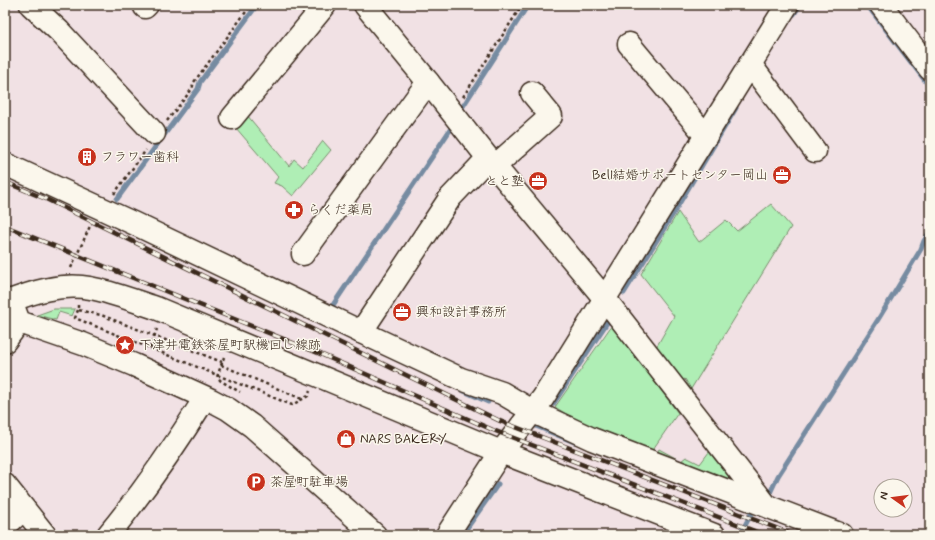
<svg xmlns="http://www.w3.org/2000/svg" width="935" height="540" font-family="Mynerve,'Klee One',sans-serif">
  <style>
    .green { fill: #afeeb5; stroke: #758c6a }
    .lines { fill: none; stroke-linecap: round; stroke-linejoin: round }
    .stream { stroke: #768ba1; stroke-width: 5 }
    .minor-casing { stroke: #3b2a1e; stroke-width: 25 }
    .path { stroke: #3b2a1e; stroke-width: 2.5; stroke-dasharray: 3 3; stroke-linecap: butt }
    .minor { stroke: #fbf7ec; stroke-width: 22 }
    .rail-casing { stroke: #3b2a1e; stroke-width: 4.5 }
    .rail { stroke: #fbf7ec; stroke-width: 3; stroke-dasharray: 9; stroke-linecap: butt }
    .labels { text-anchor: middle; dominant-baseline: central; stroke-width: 3; stroke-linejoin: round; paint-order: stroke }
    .poi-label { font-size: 13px; fill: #3b2a1e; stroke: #fbf7ec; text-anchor: start }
  </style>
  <rect width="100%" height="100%" fill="#f1e1e4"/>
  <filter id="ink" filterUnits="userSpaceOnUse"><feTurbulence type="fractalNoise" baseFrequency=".025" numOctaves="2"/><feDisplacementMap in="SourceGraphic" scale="8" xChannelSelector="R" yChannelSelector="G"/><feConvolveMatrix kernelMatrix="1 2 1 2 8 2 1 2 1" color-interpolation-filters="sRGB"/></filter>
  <g filter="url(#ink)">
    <g class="green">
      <polygon points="247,115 289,166 294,159 303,167 323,141 331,150 293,196 282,186 274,183 278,177 236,128"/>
      <polygon points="771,204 791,227 691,389 685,379 679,385 654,351 674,316 641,274 678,212 699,242 726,220 737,231"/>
      <polygon points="54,309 75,309 72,316 59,312 56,320 37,315"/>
      <polygon points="612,325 678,413 651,452 585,426 555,407"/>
      <polygon points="659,449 681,461 686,457 700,464 709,452 732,480 731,483 656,455"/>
    </g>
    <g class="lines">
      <g class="stream">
        <polyline points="867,5 930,87"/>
        <polyline points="794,14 800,5"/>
        <polyline points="460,111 528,5"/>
        <polyline points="117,199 198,89 200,82 257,5"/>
        <polyline points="624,293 673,214 736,108"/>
        <polyline points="333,305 450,130"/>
        <polyline points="464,391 488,402"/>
        <polyline points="553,404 608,321"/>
        <polyline points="536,426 574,442"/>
        <polyline points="769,495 778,476 879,318 921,249 924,241 930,231"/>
        <polyline points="462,535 498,484"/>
        <polyline points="740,535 752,512"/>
      </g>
      <g class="minor-casing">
        <g id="minor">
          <polyline points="31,5 59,31 154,133"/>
          <polyline points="365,5 428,82 488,158 605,299 766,505"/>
          <polyline points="881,5 930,69"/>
          <polyline points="145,7 147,5"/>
          <polyline points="629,44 706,136"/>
          <polyline points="750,64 815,151"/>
          <polyline points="232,118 325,5"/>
          <polyline points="5,164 133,223 361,332 461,379 502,393 534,412 592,439 842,535"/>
          <polyline points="495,166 551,116 532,93"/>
          <polyline points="303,254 428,82"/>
          <polyline points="11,300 19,322 83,344 134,365 211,400 228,409 252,426 375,535"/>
          <path d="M5 303C32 292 61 283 90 288 112 292 134 301 156 308L501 452 714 535"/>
          <polyline points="361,332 450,198 488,158"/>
          <polyline points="5,341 19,322"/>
          <polyline points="5,485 45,535"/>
          <polyline points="5,526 24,509"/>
          <path d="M108 535C144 491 175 446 205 398"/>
          <polyline points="447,535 501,452 543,398 787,5"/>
        </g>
      </g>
      <g class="path">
        <polyline points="463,97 522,5"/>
        <polyline points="167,121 192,89 194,82 251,5"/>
        <polyline points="114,194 146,150"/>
        <polyline points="71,268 91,224"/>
        <polyline points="78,305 78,310 101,315 222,362"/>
        <polyline points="78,310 75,318 292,405 308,396 310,391"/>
        <polyline points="150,348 157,329"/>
        <polyline points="224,357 217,377 221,381 240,392"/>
        <polyline points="221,365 302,399"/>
      </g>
      <use href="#minor" class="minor"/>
      <g class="rail-casing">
        <g id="rail">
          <polyline points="5,182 46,199 500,421 794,535"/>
          <polyline points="5,226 318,353 493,430 765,535"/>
        </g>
      </g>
      <use href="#rail" class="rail"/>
    </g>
  </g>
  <defs>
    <g id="building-disc" transform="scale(1)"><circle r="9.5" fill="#c8321e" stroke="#fbf7ec"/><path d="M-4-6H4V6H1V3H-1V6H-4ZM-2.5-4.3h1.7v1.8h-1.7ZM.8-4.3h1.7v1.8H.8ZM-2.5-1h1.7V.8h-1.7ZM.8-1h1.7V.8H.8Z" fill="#fff"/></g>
    <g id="office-disc" transform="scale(1)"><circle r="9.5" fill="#c8321e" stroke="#fbf7ec"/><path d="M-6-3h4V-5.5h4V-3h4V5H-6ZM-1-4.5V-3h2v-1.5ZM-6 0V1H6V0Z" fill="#fff"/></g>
    <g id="pharmacy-disc" transform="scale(1)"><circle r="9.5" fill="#c8321e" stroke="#fbf7ec"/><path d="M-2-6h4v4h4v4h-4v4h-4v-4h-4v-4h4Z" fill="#fff"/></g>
    <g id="sight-disc" transform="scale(1)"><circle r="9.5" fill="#c8321e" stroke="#fbf7ec"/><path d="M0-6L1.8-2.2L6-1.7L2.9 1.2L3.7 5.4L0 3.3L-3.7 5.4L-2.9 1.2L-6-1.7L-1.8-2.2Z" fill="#fff"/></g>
    <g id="shop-disc" transform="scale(1)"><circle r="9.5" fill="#c8321e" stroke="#fbf7ec"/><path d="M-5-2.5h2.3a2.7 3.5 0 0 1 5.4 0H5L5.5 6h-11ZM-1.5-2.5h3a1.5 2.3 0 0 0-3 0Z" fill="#fff"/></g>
    <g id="parking-disc" transform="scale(1)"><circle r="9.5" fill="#c8321e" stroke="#fbf7ec"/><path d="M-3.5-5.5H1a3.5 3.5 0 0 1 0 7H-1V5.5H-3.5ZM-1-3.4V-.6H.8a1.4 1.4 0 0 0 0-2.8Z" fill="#fff"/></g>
  </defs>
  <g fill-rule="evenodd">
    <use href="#building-disc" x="87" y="157"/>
    <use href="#office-disc" x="782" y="175"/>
    <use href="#office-disc" x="538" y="181"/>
    <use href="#pharmacy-disc" x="294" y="210"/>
    <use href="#office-disc" x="402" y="312"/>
    <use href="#sight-disc" x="125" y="345"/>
    <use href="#shop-disc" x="346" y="439"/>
    <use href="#parking-disc" x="256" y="482"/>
  </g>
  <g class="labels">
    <g class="poi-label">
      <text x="101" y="157">フラワー歯科</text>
      <text x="768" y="175" text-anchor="end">Bell結婚サポートセンター岡山</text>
      <text x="524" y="181" text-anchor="end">とと塾</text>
      <text x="308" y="210">らくだ薬局</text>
      <text x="416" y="312">興和設計事務所</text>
      <text x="139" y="345">下津井電鉄茶屋町駅機回し線跡</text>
      <text x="360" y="439">NARS BAKERY</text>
      <text x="270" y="482">茶屋町駐車場</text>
    </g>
  </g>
  <rect width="935" height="540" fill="none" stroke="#fbf7ec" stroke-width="20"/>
  <rect x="10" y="10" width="915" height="520" fill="none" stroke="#3b2a1e" stroke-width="1.5" filter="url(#ink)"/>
  <g transform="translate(893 498) rotate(284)"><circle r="19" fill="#fbf7ec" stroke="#aea59a"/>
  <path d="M0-3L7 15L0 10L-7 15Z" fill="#c8321e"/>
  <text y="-6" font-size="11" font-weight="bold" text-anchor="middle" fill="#3b2a1e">N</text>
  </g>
</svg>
